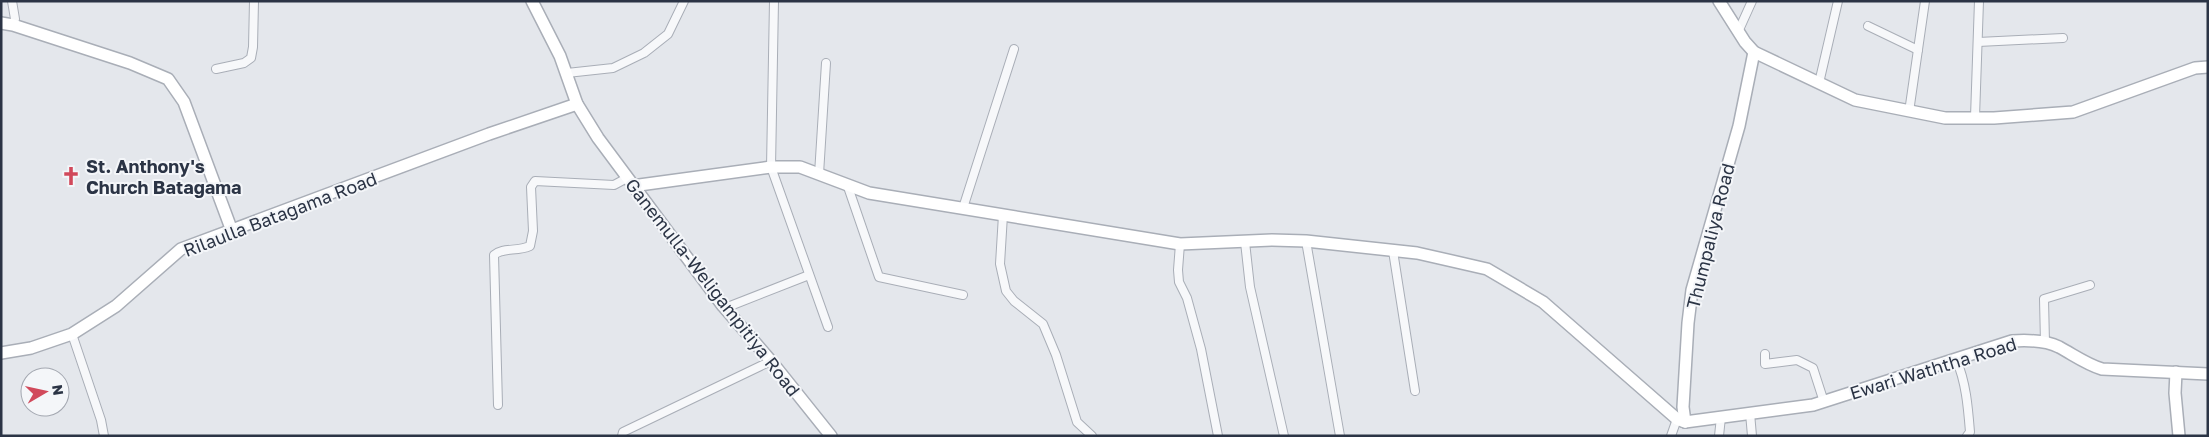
<svg xmlns="http://www.w3.org/2000/svg" width="2209" height="437" font-family="'Golos Text',sans-serif">
  <style>
    .lines { fill: none; stroke-linecap: round; stroke-linejoin: round }
    .street-casing { stroke: #a9aeb7; stroke-width: 10 }
    .secondary-casing { stroke: #a9aeb7; stroke-width: 14 }
    .street { stroke: #f7f8fa; stroke-width: 8 }
    .secondary { stroke: #fff; stroke-width: 11 }
    .labels { text-anchor: middle; dominant-baseline: central; stroke-width: 4; stroke-linejoin: round; paint-order: stroke }
    .poi-label { font-size: 18px; font-weight: bold; fill: #2b3445; stroke: #f4f6f9; text-anchor: start }
    .street-label { font-size: 18px; fill: #2b3445; stroke: #f4f6f9 }
  </style>
  <rect width="100%" height="100%" fill="#e4e7ec"/>
  <g class="lines">
    <g class="street-casing">
      <g id="street">
        <polyline points="12,1 15,19 13,25"/>
        <polyline points="774,1 771,167 828,327"/>
        <polyline points="1868,26 1918,50"/>
        <polyline points="1738,32 1752,1"/>
        <polyline points="1978,42 2063,38"/>
        <polyline points="216,69 244,63 251,58 253,47 254,1"/>
        <polyline points="567,73 613,68 644,53 668,34 684,1"/>
        <polyline points="1819,83 1838,1"/>
        <polyline points="1909,112 1925,1"/>
        <polyline points="1975,117 1979,1"/>
        <polyline points="819,174 826,63"/>
        <polyline points="847,184 879,277 963,295"/>
        <polyline points="963,208 1014,49"/>
        <polyline points="1003,215 1000,264 1006,291 1014,301 1043,324 1056,355 1077,422 1092,436"/>
        <polyline points="1306,241 1340,436"/>
        <polyline points="1245,242 1250,287 1284,436"/>
        <polyline points="1180,244 1178,270 1179,282 1187,298 1201,349 1218,436"/>
        <polyline points="1393,251 1415,391"/>
        <polyline points="725,308 809,275"/>
        <polyline points="72,334 101,420 104,436"/>
        <polyline points="2045,343 2044,299 2090,285"/>
        <polyline points="1765,354 1765,364 1797,360 1813,368 1824,402"/>
        <path d="M1956 359C1966 382 1968 407 1970 432L1967 436"/>
        <path d="M498 405 494 255C503 247 517 252 530 246L533 231 531 187 535 181 614 185 627 178"/>
        <polyline points="1750,413 1752,436"/>
        <polyline points="622,436 623,432 771,361"/>
        <polyline points="1671,436 1677,419"/>
        <polyline points="1719,436 1721,417"/>
      </g>
    </g>
    <g class="secondary-casing">
      <g id="secondary">
        <polyline points="532,1 560,56 577,104 598,138 723,306 771,361 831,436"/>
        <polyline points="1719,1 1745,42 1754,52 1855,100 1945,118 1994,118 2073,112 2195,68 2208,67"/>
        <polyline points="1,23 13,25 130,63 168,79 184,102 232,231"/>
        <polyline points="632,186 771,167 800,167 869,193 1180,244 1272,240 1306,241 1417,253 1487,269 1543,302 1677,419 1685,422"/>
        <polyline points="1,353 31,348 72,334 116,306 181,249 489,134 577,104"/>
        <polyline points="2176,372 2175,393 2179,436"/>
        <path d="M1685 422 1813 405 2012 341C2027 340 2045 340 2059 347 2074 355 2086 364 2102 369L2208 374"/>
        <polyline points="1685,422 1683,407 1688,323 1692,290 1739,126 1754,52"/>
      </g>
    </g>
    <use href="#street" class="street"/>
    <use href="#secondary" class="secondary"/>
  </g>
  <defs>
    <g id="church-bare" transform="scale(1.5)"><path d="M-1.2-6h2.4v3.5h3.3v2.4h-3.3V6h-2.4V-.1h-3.3v-2.4h3.3Z" fill="#d1495b" stroke="#f4f6f9" stroke-width="2.5" paint-order="stroke"/></g>
  </defs>
  <g fill-rule="evenodd">
    <use href="#church-bare" x="71" y="176"/>
  </g>
  <g class="labels">
    <g class="poi-label">
      <text x="86" y="166">St. Anthony's<tspan x="86" dy="21">Church Batagama</tspan></text>
    </g>
    <g class="street-label">
      <text transform="translate(280 214) rotate(-21)">Rilaulla Batagama Road</text>
      <text transform="translate(1710 236) rotate(-76)">Thumpaliya Road</text>
      <text transform="translate(713 287) rotate(52)">Ganemulla-Weligampitiya Road</text>
      <text transform="translate(1933 368) rotate(-17)">Ewari Waththa Road</text>
    </g>
  </g>
  <rect width="2209" height="437" fill="none" stroke="#2b3445" stroke-width="5"/>
  <g transform="translate(45 392) rotate(81)"><circle r="24" fill="#f4f6f9" stroke="#a4a8b1"/>
  <path d="M0-4L9 19L0 12L-9 19Z" fill="#d1495b"/>
  <text y="-8" font-size="14" font-weight="bold" text-anchor="middle" fill="#2b3445">N</text>
  </g>
</svg>
